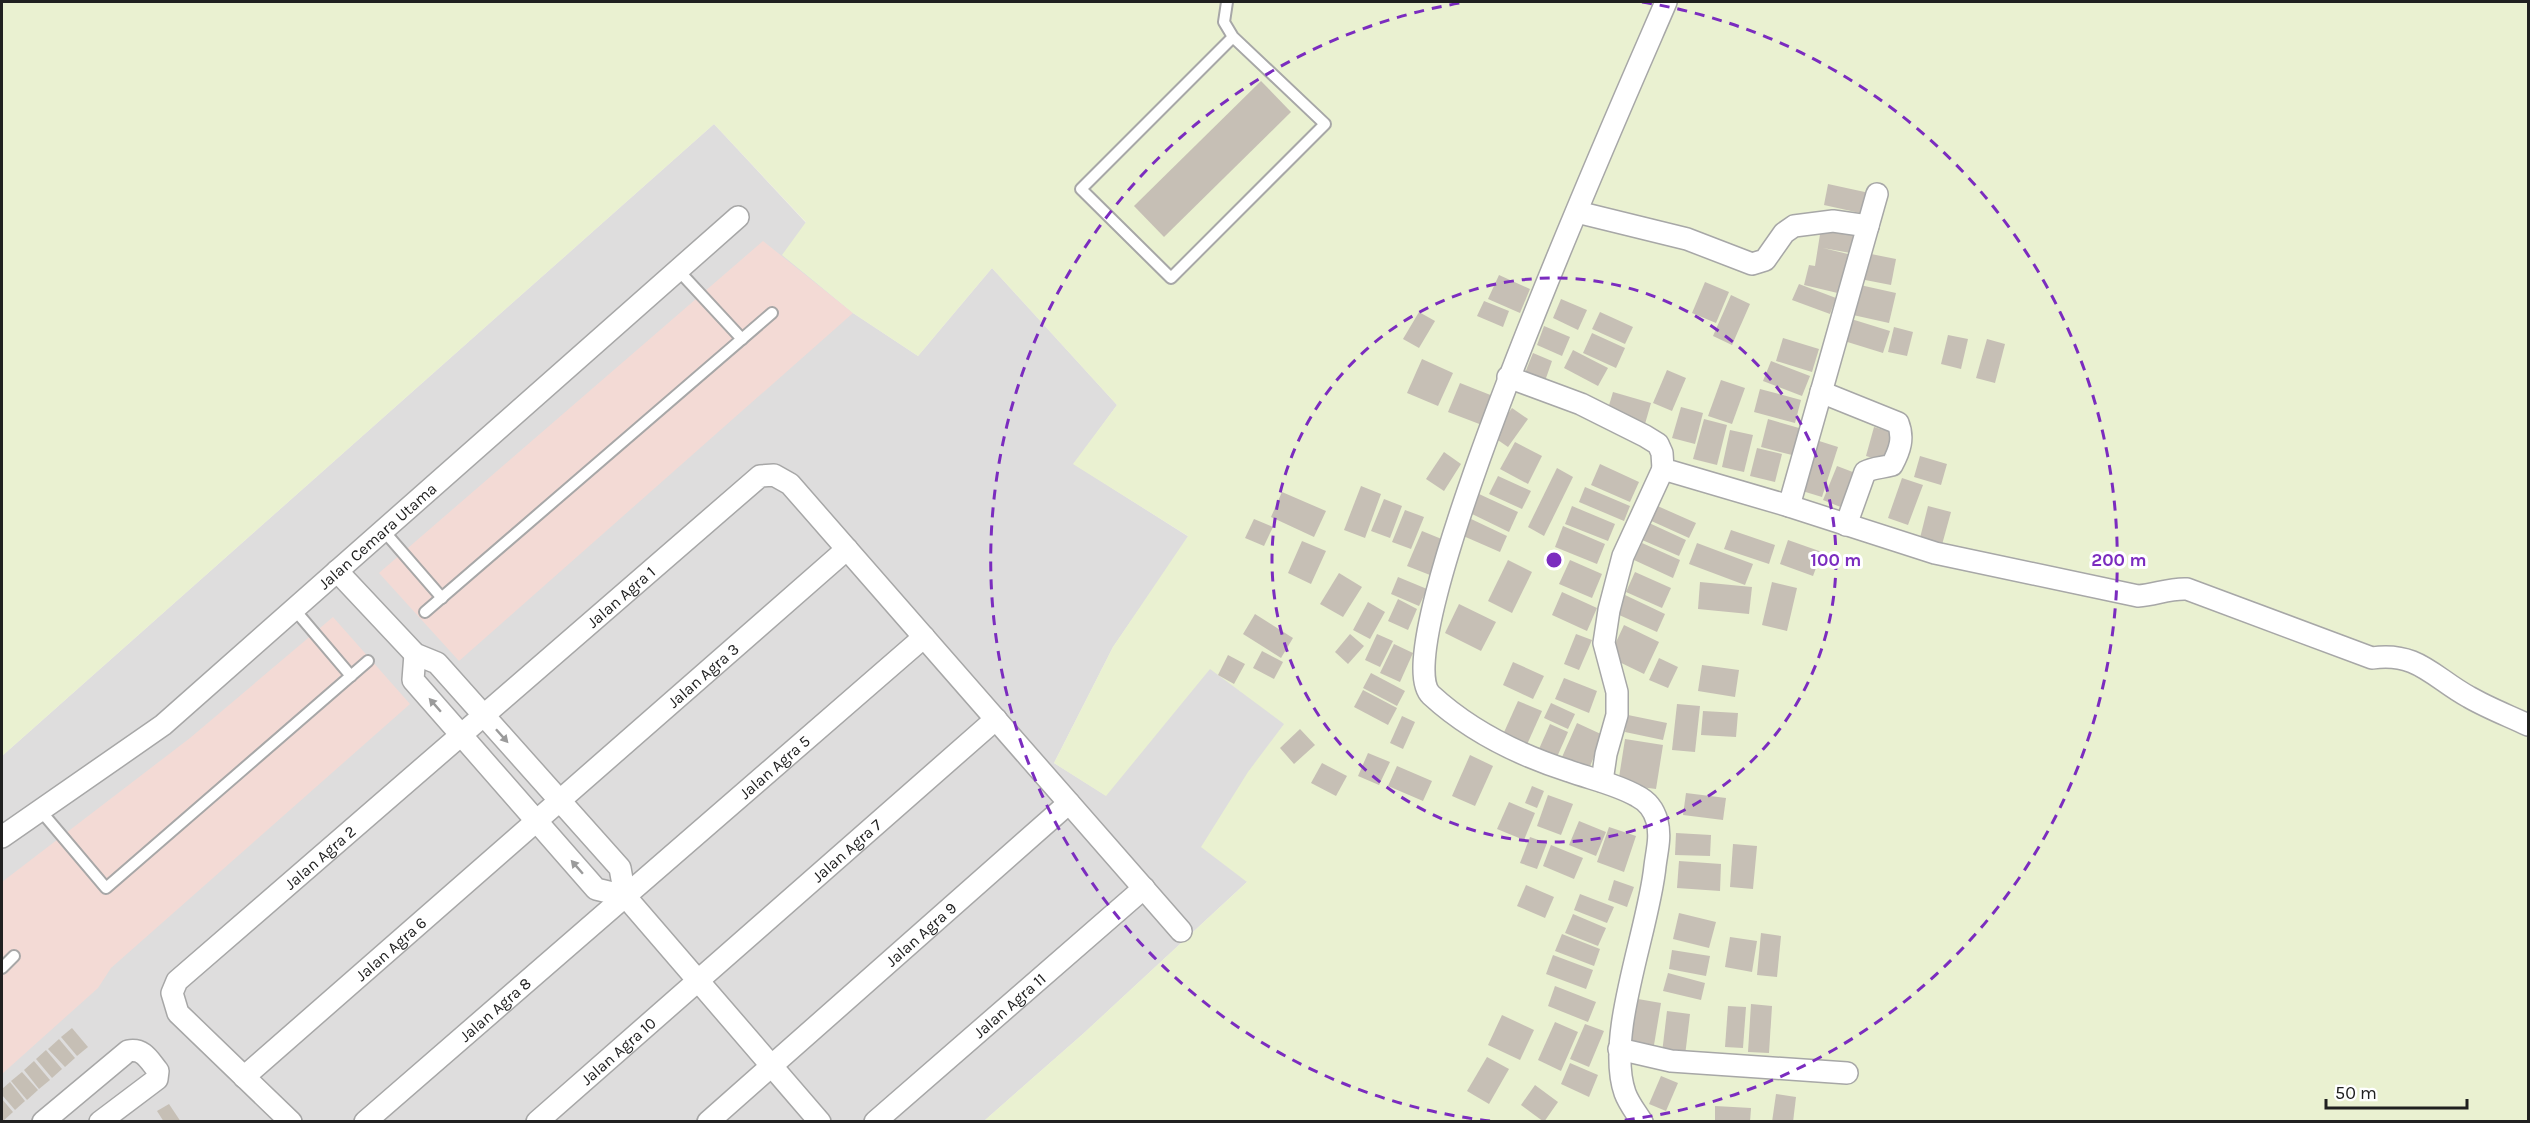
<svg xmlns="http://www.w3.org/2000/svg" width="2530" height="1123" font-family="Karla,sans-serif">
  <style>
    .residential { fill: #dedddd }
    .commercial { fill: #f3dad5 }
    .farmland { fill: #eaf1d1 }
    .building { fill: #c6bfb5 }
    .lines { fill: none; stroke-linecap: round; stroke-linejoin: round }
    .lane-casing { stroke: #a7a7a7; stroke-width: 14 }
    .street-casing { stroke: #a7a7a7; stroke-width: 24 }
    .lane { stroke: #fff; stroke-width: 10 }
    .street { stroke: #fff; stroke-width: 21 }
    .oneway { fill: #9b9b9b }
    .ring { fill: none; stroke: #7b2cbf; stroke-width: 3; stroke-dasharray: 10 8 }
    .labels { text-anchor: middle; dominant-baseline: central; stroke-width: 6; stroke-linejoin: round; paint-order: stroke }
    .street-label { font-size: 16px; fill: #202020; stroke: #fff }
    .centre { fill: #7b2cbf; stroke: #fff; stroke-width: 3 }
    .ring-label { font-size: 18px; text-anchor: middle; font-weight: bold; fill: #7b2cbf; stroke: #fff; stroke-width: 6; stroke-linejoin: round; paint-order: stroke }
  </style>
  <rect width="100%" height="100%" fill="#f1efe6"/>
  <polygon class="residential" points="714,124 806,223 783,255 853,313 918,356 992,268 1117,405 1074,464 1189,537 1113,647 1054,763 1105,795 1400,298 1248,881 1084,1033 984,1121 2,1121 2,756"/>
  <g class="commercial">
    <polygon points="763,241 853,313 459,661 379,573"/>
    <polygon points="333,617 410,704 111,968 98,988 2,1074 2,882 190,738"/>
  </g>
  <polygon class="farmland" points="2,2 2528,2 2528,1121 984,1121 1084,1033 1247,882 1201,847 1248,772 1284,724 1210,669 1106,796 1054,763 1113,647 1188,536 1073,464 1117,405 992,268 918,356 853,313 782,255 806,222 714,124 2,756"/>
  <g class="building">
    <polygon points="1261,81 1291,112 1164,237 1134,206"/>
    <polygon points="1828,184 1874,194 1869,215 1824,205"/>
    <polygon points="1821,228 1860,236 1856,254 1823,248 1852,255 1846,295 1804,285 1809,265 1815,266"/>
    <polygon points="1866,253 1896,259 1891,285 1860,279"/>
    <polygon points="1499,275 1530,289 1520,313 1488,299"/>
    <polygon points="1705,282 1729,292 1716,323 1692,313"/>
    <polygon points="1799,284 1836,298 1830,314 1792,300"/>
    <polygon points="1860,285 1896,293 1889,323 1853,315"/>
    <polygon points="1731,295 1750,304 1732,345 1713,336"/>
    <polygon points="1561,299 1587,310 1578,330 1553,318"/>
    <polygon points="1484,301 1509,311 1503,327 1477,316"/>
    <polygon points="1419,312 1435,321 1419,348 1403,339"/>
    <polygon points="1600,312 1633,327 1625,344 1592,329"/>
    <polygon points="1848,318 1890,331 1883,353 1841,340"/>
    <polygon points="1544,326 1570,337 1562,356 1537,345"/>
    <polygon points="1894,327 1913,332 1907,356 1888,352"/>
    <polygon points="1592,333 1625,348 1616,368 1583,353"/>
    <polygon points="1948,335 1968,339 1961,369 1941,364"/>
    <polygon points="1783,338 1819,349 1812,372 1776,361"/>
    <polygon points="1987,339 2005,344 1995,383 1976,378"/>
    <polygon points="1573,350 1608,368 1598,386 1564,368"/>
    <polygon points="1533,353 1552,361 1545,381 1525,373"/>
    <polygon points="1422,359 1453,373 1438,406 1407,393"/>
    <polygon points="1771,361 1810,376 1802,396 1763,381"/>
    <polygon points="1667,370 1686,378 1672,411 1653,403"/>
    <polygon points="1721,380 1745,388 1732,424 1708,416"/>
    <polygon points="1460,383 1493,396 1482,425 1448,412"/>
    <polygon points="1760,389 1801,400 1795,423 1754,412"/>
    <polygon points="1613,392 1651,403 1645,424 1607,412"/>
    <polygon points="1681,407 1703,413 1695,444 1672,438"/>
    <polygon points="1512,408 1528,419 1508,447 1492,436"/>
    <polygon points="1704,419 1727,425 1717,465 1693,459"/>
    <polygon points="1768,419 1799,428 1792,455 1761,447"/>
    <polygon points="1874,427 1894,433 1886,462 1866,456"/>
    <polygon points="1730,430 1753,435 1744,472 1722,467"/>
    <polygon points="1816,440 1838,447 1822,497 1799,490"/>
    <polygon points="1515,442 1542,456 1528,484 1500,469"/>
    <polygon points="1757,448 1782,454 1775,482 1750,476"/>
    <polygon points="1444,452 1461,464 1444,491 1426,479"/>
    <polygon points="1920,456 1947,464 1941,485 1914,477"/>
    <polygon points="1600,464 1639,482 1630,502 1591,485"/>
    <polygon points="1837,466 1858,474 1843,508 1823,500"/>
    <polygon points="1557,468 1573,477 1544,536 1528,527"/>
    <polygon points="1498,476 1531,491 1522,509 1489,494"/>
    <polygon points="1902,478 1923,485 1908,525 1888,518"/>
    <polygon points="1361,486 1381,494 1365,538 1344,530"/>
    <polygon points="1585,487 1630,506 1624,521 1579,502"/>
    <polygon points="1282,492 1326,511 1314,537 1271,517"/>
    <polygon points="1479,494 1518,512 1509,532 1470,513"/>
    <polygon points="1384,499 1402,506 1390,538 1371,531"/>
    <polygon points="1653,504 1696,523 1689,538 1647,519"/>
    <polygon points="1572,506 1615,524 1608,541 1565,524"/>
    <polygon points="1928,506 1951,512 1940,552 1918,546"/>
    <polygon points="1405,510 1424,517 1411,549 1392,542"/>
    <polygon points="1469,518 1507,536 1500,552 1461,535"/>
    <polygon points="1254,519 1273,527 1264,546 1245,538"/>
    <polygon points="1647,522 1686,540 1679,556 1640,539"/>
    <polygon points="1563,526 1605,544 1597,564 1555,547"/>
    <polygon points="1731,530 1775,545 1769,564 1724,549"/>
    <polygon points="1422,531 1444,540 1430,575 1407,566"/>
    <polygon points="1788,540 1822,552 1813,576 1780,564"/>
    <polygon points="1302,541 1326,551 1311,584 1288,573"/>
    <polygon points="1642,543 1680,560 1673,578 1634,560"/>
    <polygon points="1697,543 1753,564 1745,585 1689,564"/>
    <polygon points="1508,560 1532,572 1512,613 1488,601"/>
    <polygon points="1570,560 1602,574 1592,598 1559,584"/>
    <polygon points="1635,572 1671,588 1662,608 1626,592"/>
    <polygon points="1339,573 1362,587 1343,617 1320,604"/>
    <polygon points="1398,577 1427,589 1419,606 1391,594"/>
    <polygon points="1700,582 1752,587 1749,614 1698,609"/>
    <polygon points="1772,582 1797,588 1787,631 1762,625"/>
    <polygon points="1562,592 1597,608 1587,631 1552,615"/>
    <polygon points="1625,595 1665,614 1657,632 1617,614"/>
    <polygon points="1398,599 1417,609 1408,630 1388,621"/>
    <polygon points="1368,602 1385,612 1370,639 1353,630"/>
    <polygon points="1459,604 1496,622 1481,651 1445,633"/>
    <polygon points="1255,614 1293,638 1281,658 1243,634"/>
    <polygon points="1624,625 1659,642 1644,674 1609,657"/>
    <polygon points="1350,634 1364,646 1348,664 1335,652"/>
    <polygon points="1377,634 1393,641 1380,667 1365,660"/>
    <polygon points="1576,634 1592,640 1579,670 1564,664"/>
    <polygon points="1394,644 1413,653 1400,682 1380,673"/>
    <polygon points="1262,651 1283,662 1274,679 1253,668"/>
    <polygon points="1228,655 1245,664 1234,684 1218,675"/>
    <polygon points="1659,658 1678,667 1668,688 1649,680"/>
    <polygon points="1513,662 1544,676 1533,699 1503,685"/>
    <polygon points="1702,665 1739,670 1735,697 1698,691"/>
    <polygon points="1371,673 1405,691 1397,706 1363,688"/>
    <polygon points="1564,678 1597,691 1589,713 1555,699"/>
    <polygon points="1363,690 1397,708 1388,725 1354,707"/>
    <polygon points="1518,701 1542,711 1525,749 1501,739"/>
    <polygon points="1551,703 1575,714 1568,729 1544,718"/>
    <polygon points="1677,704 1700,706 1695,752 1672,750"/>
    <polygon points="1703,711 1738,713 1736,737 1701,735"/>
    <polygon points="1628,715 1667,723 1663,740 1625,732"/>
    <polygon points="1402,716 1415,722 1403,749 1390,743"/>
    <polygon points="1577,723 1603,735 1586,776 1559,764"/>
    <polygon points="1550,724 1568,732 1557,757 1539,749"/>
    <polygon points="1300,729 1315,745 1294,764 1280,748"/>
    <polygon points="1625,739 1663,745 1656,789 1618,784"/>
    <polygon points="1368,753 1390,762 1379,785 1358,776"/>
    <polygon points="1470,755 1493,766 1475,806 1452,796"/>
    <polygon points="1322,763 1347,776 1336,796 1311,783"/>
    <polygon points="1397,766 1432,781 1423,801 1388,786"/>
    <polygon points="1532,786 1544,791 1537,808 1525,803"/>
    <polygon points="1686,793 1726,798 1723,820 1683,815"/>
    <polygon points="1548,795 1573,804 1561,835 1537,826"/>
    <polygon points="1509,802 1535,813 1524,840 1497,829"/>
    <polygon points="1579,821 1606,832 1596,856 1569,845"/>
    <polygon points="1609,827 1636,836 1624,872 1597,862"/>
    <polygon points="1676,833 1711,835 1710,856 1675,855"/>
    <polygon points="1530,837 1547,843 1537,869 1520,863"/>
    <polygon points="1733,844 1757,846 1753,889 1730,887"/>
    <polygon points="1551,845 1583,858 1574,879 1543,866"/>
    <polygon points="1679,861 1721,864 1720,891 1677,888"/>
    <polygon points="1614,880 1634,887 1627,907 1608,900"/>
    <polygon points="1526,885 1554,897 1545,918 1517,906"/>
    <polygon points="1580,894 1614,907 1607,923 1574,910"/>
    <polygon points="1679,913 1716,922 1709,948 1673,939"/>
    <polygon points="1573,914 1606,928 1598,946 1565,933"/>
    <polygon points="1761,933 1781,936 1777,977 1757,975"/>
    <polygon points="1562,934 1600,949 1594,966 1555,951"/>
    <polygon points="1730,937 1757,941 1752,972 1725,967"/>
    <polygon points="1672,950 1710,956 1706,976 1669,969"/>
    <polygon points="1553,955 1593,970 1586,989 1546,974"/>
    <polygon points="1668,973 1705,983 1701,1000 1663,991"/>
    <polygon points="1555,986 1596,1002 1588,1022 1548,1006"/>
    <polygon points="1638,999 1661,1003 1654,1045 1631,1041"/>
    <polygon points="1751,1004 1772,1006 1769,1053 1748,1052"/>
    <polygon points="1728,1006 1746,1007 1743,1048 1725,1047"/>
    <polygon points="1667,1011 1690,1014 1685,1056 1662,1053"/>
    <polygon points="1502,1015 1534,1030 1520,1060 1488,1045"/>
    <polygon points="1555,1022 1578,1032 1561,1071 1538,1060"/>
    <polygon points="1585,1024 1604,1031 1589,1067 1570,1059"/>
    <polygon points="72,1028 88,1047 77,1056 61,1037"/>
    <polygon points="59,1039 75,1058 65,1067 48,1049"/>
    <polygon points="46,1050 62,1069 52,1078 36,1059"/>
    <polygon points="1487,1057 1509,1069 1489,1104 1467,1091"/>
    <polygon points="34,1061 50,1080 39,1089 24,1070"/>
    <polygon points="1570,1063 1598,1075 1589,1097 1561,1084"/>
    <polygon points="22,1072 38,1090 27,1100 11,1081"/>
    <polygon points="1661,1076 1678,1083 1666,1111 1649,1104"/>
    <polygon points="10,1082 25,1101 15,1110 2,1095 2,1089"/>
    <polygon points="1535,1085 1558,1102 1544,1122 1521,1105"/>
    <polygon points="1776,1094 1796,1097 1793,1122 1772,1122"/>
    <polygon points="2,1099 13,1112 2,1122"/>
    <polygon points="169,1104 181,1122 164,1122 157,1111"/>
    <polygon points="1715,1106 1751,1108 1750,1122 1715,1122"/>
  </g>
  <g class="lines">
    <g class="lane-casing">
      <g id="lane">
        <polyline points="1227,2 1224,22 1233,37 1081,189 1171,278 1325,124 1233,37"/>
        <polyline points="678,270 742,339"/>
        <polyline points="383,530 442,598"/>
        <polyline points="294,609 351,676"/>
        <polyline points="425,612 772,313"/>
        <polyline points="40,810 106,888 368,661"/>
        <polyline points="2,968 14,956"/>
      </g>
    </g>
    <g class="street-casing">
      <g id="street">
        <polyline points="1577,212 1687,239 1752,264 1765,260 1784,233 1794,226 1833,221 1868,226"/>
        <polyline points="1508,377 1581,404 1645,436 1658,444 1662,453 1663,469 1789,506 1877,194"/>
        <path d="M1821 392 1898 423C1904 438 1900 450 1892 465 1882 468 1874 467 1865 472L1846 525"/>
        <path d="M1789 506 1935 553 2138 596C2155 595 2169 588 2187 589L2372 658C2417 651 2434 678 2469 697 2488 708 2509 716 2528 725"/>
        <polyline points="337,571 415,654 437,663 620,868 625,896 820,1122"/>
        <polyline points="415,654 413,680 596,889 625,896"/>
        <polyline points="1602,781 1606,754 1617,715 1617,692 1604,643 1609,610 1623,556 1663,469"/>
        <path id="s1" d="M2 837 163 725 738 217"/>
        <polyline points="1619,1049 1671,1061 1847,1073"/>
        <path id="s2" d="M244 1077 847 549"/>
        <path d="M43 1122 128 1051C144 1048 149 1060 158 1071L157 1079 100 1122"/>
        <path id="s3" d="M291 1122 178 1013 172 993 177 981 760 476 774 475 790 484 1181 931"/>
        <path id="s4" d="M365 1122 924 637"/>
        <path id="s5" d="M537 1122 996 719"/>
        <path id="s6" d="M708 1122 1069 803"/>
        <path id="s7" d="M875 1122 1144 888"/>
        <path d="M1642 1122C1636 1112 1629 1104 1625 1093 1605 1036 1649 929 1655 866 1657 850 1661 837 1657 821 1654 810 1647 801 1637 796 1616 784 1591 779 1569 771 1519 755 1469 730 1431 695 1379 646 1631 84 1666 2"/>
      </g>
    </g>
    <use href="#lane" class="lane"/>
    <use href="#street" class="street"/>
  </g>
  <defs><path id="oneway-solid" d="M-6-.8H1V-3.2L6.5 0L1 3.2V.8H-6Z" transform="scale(1.5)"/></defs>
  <g class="oneway">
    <use href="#oneway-solid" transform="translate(435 705) rotate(-131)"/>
    <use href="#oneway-solid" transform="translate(502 736) rotate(48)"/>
    <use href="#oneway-solid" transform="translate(577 867) rotate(-131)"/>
  </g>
  <g class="ring">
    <circle cx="1554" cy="560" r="282"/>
    <path d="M1490 1121A565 565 0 0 1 1466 2M1642 2A565 565 0 0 1 1618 1121"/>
  </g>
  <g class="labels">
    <g class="street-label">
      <text stroke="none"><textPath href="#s1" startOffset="482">Jalan Cemara Utama</textPath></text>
      <text stroke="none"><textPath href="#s3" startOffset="778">Jalan Agra 1</textPath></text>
      <text stroke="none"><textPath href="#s2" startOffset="610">Jalan Agra 3</textPath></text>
      <text stroke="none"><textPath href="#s4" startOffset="542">Jalan Agra 5</textPath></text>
      <text stroke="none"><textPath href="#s5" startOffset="412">Jalan Agra 7</textPath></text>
      <text stroke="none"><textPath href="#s3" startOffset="380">Jalan Agra 2</textPath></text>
      <text stroke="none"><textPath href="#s6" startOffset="284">Jalan Agra 9</textPath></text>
      <text stroke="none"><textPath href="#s2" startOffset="195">Jalan Agra 6</textPath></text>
      <text stroke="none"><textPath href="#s7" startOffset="178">Jalan Agra 11</textPath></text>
      <text stroke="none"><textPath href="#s4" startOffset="172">Jalan Agra 8</textPath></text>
      <text stroke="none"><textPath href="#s5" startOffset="108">Jalan Agra 10</textPath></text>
    </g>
  </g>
  <circle cx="1554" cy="560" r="9" class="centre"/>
  <g class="ring-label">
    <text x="1836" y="566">100 m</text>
    <text x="2119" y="566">200 m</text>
  </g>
  <rect width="2530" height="1123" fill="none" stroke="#202020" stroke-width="6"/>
  <path d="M2326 1099v9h141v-9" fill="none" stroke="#202020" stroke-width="3"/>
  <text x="2335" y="1099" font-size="18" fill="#202020" stroke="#ffffff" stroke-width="4.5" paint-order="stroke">50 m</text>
</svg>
